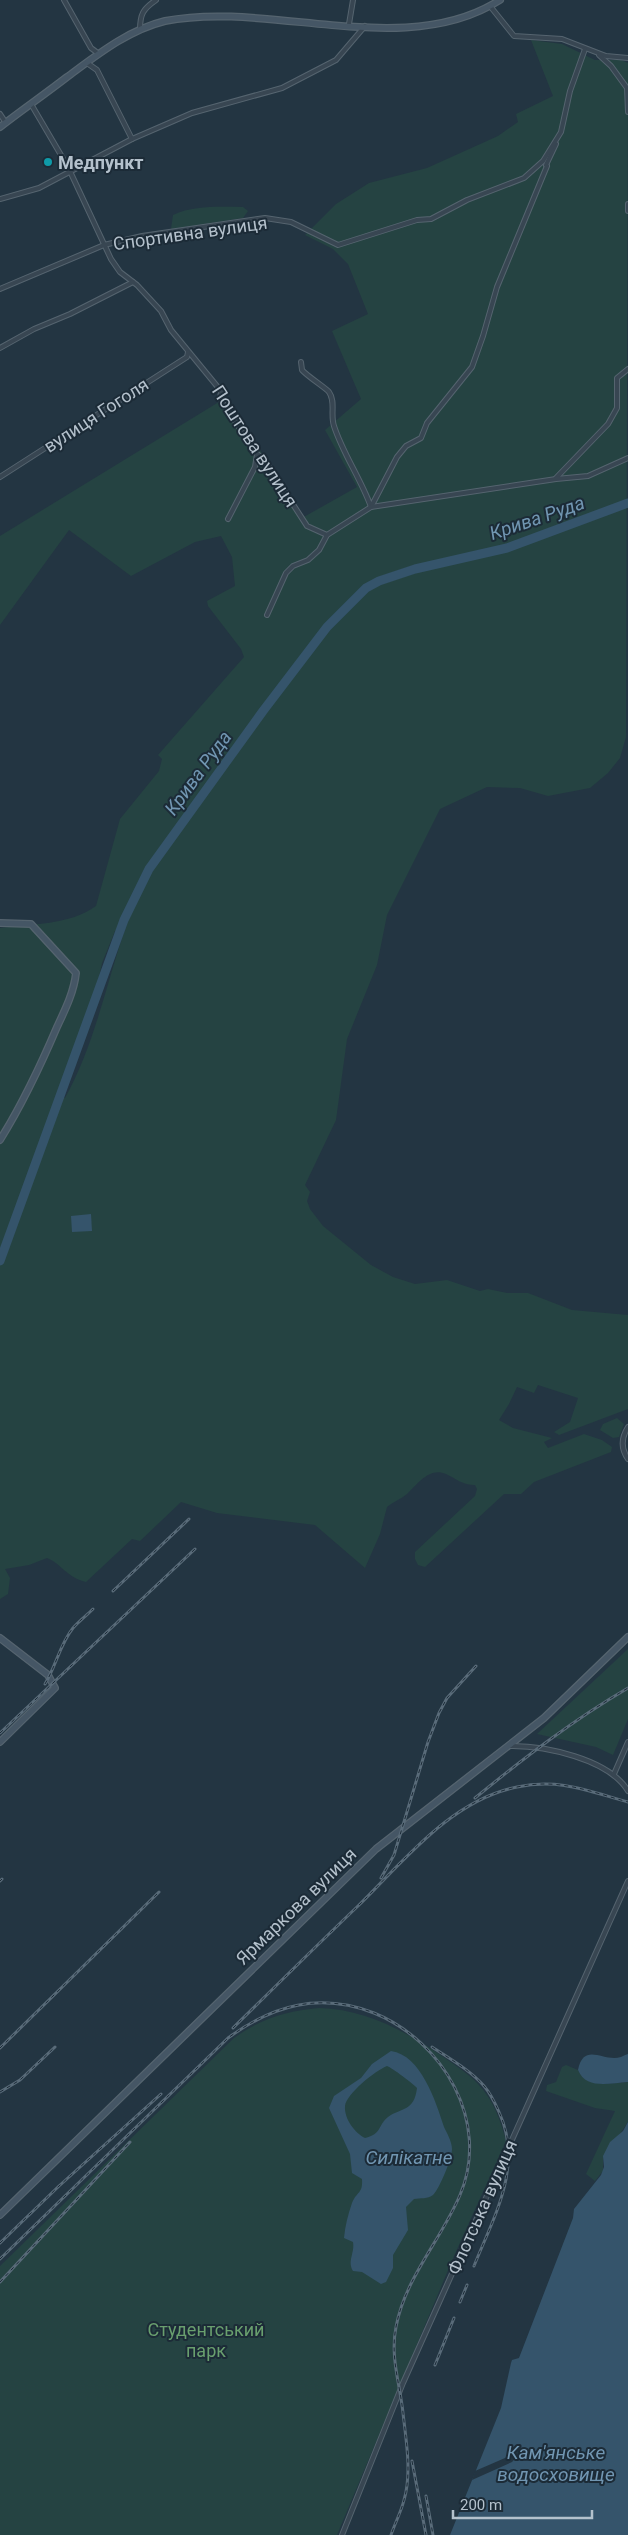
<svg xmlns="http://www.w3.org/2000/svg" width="628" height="2535" font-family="Roboto,sans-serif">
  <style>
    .green { fill: #254342; fill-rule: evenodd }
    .water { fill: #35546b; fill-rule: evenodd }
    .pier { fill: #233542 }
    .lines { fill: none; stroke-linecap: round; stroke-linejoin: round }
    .river { stroke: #35546b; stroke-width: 9 }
    .street-casing { stroke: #55646f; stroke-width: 6 }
    .secondary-casing { stroke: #55646f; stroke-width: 8 }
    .street { stroke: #384652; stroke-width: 4 }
    .secondary { stroke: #455665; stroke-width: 5.5 }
    .rail-casing { stroke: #596b79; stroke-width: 3 }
    .rail { stroke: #1c2b37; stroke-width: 1; stroke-dasharray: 4; stroke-linecap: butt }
    .culture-dot { fill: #0f9aa8; stroke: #1c2b37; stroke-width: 2 }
    .labels { text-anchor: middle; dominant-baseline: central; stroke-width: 4; stroke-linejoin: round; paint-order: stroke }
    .poi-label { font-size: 18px; font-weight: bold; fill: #b4c1cc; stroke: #1c2b37; text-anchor: start }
    .street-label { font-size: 18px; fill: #b4c1cc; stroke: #1c2b37 }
    .park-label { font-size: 18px; fill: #699f6e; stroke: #1c2b37 }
    .water-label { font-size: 19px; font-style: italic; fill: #7196b2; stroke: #1c2b37 }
  </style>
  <rect width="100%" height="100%" fill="#233542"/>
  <g class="green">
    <path d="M531 40 562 44 595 60H621L628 63 626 737 620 758 608 773 590 788 548 796 520 788 487 787 440 809 387 915 377 965 347 1039 336 1120 305 1185 310 1192 307 1201 310 1209 323 1226 371 1265 393 1277 415 1284 447 1280 480 1291 488 1289 507 1293H528L572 1310 628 1315V1409L559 1435 554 1432 570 1422 578 1398 538 1385 534 1393 517 1387 509 1404 499 1420 513 1428 552 1438 544 1442 548 1448 584 1434 602 1440 612 1447 611 1452 534 1482 521 1494H504L425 1567 418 1565 415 1559V1552L475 1496 477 1489 475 1485C462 1485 457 1479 446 1474 429 1467 418 1484 407 1494 401 1499 393 1502 387 1507L380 1534 365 1568 315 1525 217 1513 181 1502 140 1541 132 1539 86 1582C66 1577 62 1564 47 1558L29 1565 5 1569 10 1578 8 1594 0 1599V928C31 924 70 925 96 906L120 819 159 771 162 759 158 755 244 657 241 649 208 606 207 601 235 586 232 557 221 536 195 542 131 576 69 530 0 625V536L227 397 302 518 357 487 325 430 361 399 332 331 368 314 348 264 333 249 305 235 336 204 369 183 427 168 498 136 518 122 516 114 553 96ZM125 929C106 985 94 1046 65 1098L57 1093 96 991 102 963 115 931Z"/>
    <path d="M243 207 248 211 243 218 171 229 173 215C195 205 219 207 243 207Z"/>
    <polygon points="617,1418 624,1424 619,1437 613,1438 600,1430 603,1424"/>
    <polygon points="628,1649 628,1719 613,1755 596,1747 537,1734"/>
    <path d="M319 2008C366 2009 407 2032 445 2058 456 2066 469 2074 478 2084 493 2099 501 2121 506 2141L454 2256 337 2535H0V2266L234 2038C260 2019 286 2011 319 2008Z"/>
    <path d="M566 2065 578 2070C586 2089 611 2083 628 2082V2122L603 2159V2171L595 2181 586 2174 615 2111 595 2108 546 2091 547 2085 556 2082 562 2067Z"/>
  </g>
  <g class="water">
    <polygon points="91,1214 92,1231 72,1232 71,1216"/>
    <path d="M391 2051C421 2055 436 2102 444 2127 447 2133 452 2142 452 2149 452 2158 440 2188 433 2195 428 2199 420 2198 414 2199L406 2207 408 2230 393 2255V2268L386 2282 381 2284 362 2272 353 2271C347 2261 355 2253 353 2242L344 2238C345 2226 348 2215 352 2203 357 2191 363 2194 362 2179L352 2173 350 2154 329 2108 334 2096 361 2078 372 2064ZM387 2066C391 2067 415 2085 417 2088 414 2112 402 2107 388 2117 378 2125 382 2134 365 2138 355 2133 344 2119 345 2106 346 2094 376 2070 387 2066Z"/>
    <path d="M628 2054V2082C610 2083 586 2090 578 2070 584 2041 604 2063 621 2057 623 2056 625 2055 628 2054Z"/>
    <polygon points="628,2122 628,2535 450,2535 501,2408 511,2363 512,2360 519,2358 573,2218 574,2209 601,2175 604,2167 603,2156 610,2142 623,2131"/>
  </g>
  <polygon class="pier" points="518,2449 522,2451 512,2462 472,2480 475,2471 505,2458"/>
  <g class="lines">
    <polyline class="river" points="0,1261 124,920 149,869 263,711 327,627 366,588 379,581 415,569 507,548 628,503"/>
    <g class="street-casing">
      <g id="street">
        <polyline points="64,0 91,48 99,54"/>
        <polyline points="490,6 514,36 562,39 606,56 628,58"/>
        <polyline points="349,24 353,0"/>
        <path d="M140 30C140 14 143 9 156 0"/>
        <polyline points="599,55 611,66 627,88 628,112"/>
        <polyline points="87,63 97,70 132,139"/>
        <polyline points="31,104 68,167 111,259 120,272 137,285 161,311 171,330 221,391 220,399 257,454 263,458 307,526 327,535"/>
        <polyline points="0,114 6,123"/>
        <polyline points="546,165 556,144"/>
        <polyline points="0,199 39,188 132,139 192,113 282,88 336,60 365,26"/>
        <polyline points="628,204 628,211"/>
        <polyline points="0,289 104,245 142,236 265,218 291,222 338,245 417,220 431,219 467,200 524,178 543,161 561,132 570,91 585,49"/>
        <polyline points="0,348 34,329 70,314 133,282"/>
        <path d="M301 362 302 370C307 376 327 389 329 392 336 402 330 414 334 426 343 454 361 479 371 507L397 457 406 446 421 438 427 423 472 367 483 336 497 287 547 166"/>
        <polyline points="0,477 187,357 188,352"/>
        <polyline points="556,478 608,424 617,408 617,378 628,369"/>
        <polyline points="228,519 255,467 257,454"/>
        <polyline points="267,615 286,573 293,566 308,560 319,550 327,535 371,507 556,479 588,476 628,458"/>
        <path d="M628 1427C621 1438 621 1449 628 1459"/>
        <path d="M508 1746C544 1745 609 1759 628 1791"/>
        <polyline points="614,1774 628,1742"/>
        <polyline points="342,2535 403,2383 628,1881"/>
      </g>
    </g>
    <g class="secondary-casing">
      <g id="secondary">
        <path d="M0 127C22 110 45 94 67 77 97 55 128 30 165 21 270 0 405 61 500 0"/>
        <path d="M0 923 31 924 76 973C74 992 65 1010 57 1027 40 1067 23 1103 0 1140"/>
        <polyline points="0,1638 48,1675 55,1688 0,1742"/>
        <polyline points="0,2215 376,1849 544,1718 628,1637"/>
      </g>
    </g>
    <use href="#street" class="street"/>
    <use href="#secondary" class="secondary"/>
    <g class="rail-casing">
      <g id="rail">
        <polyline points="113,1591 189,1519"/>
        <path d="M45 1684C56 1666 60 1644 73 1628 79 1621 87 1615 93 1609"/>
        <polyline points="0,1733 195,1549"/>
        <path d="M475 1798C524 1758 573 1720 628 1688"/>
        <polyline points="381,1878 394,1855 428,1742 439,1713 447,1698 476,1666"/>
        <polyline points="0,1881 2,1879"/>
        <path d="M233 2028C275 1987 316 1946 358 1906 404 1861 451 1800 517 1787 559 1778 588 1791 628 1802"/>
        <path d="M432 2047C450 2059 470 2070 484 2086 491 2094 495 2103 499 2112 524 2166 494 2216 474 2266"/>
        <polyline points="0,2048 159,1892"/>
        <polyline points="0,2092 20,2080 55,2047"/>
        <polyline points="0,2243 59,2186 161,2094"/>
        <path d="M0 2259 228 2038C273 2005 320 1992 374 2013 443 2041 491 2122 460 2195 441 2240 405 2278 396 2327 390 2357 400 2384 403 2413 406 2440 412 2473 404 2500 401 2512 395 2523 391 2535"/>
        <polyline points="0,2282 130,2142"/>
        <polyline points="460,2302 467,2285"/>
        <polyline points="435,2365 454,2318"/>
        <polyline points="412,2461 426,2535"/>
        <polyline points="426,2496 433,2535"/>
      </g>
    </g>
    <use href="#rail" class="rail"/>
  </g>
  <circle class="culture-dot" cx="48" cy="162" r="5"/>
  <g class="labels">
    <g class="poi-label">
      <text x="58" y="162">Медпункт</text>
    </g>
    <g class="street-label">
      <text transform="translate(190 233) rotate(-8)">Спортивна вулиця</text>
      <text transform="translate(96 415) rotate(-33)">вулиця Гоголя</text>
      <text transform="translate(255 446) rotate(57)">Поштова вулиця</text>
      <text transform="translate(296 1906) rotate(-44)">Ярмаркова вулиця</text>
      <text transform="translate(482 2207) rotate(-66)">Флотська вулиця</text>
    </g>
    <g class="park-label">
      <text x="206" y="2329">Студентський<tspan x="206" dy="21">парк</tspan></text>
    </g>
    <g class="water-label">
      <text transform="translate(537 518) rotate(-19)">Крива Руда</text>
      <text transform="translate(198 773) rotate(-54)">Крива Руда</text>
      <text x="409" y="2157">Силікатне</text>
      <text x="556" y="2452">Кам'янське<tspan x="556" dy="22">водосховище</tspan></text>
    </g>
  </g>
  <path d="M453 2510v8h139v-8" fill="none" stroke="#b4c1cc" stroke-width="2.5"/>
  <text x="460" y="2510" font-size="15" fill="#b4c1cc" stroke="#1c2b37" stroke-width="4" paint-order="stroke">200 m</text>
</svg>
